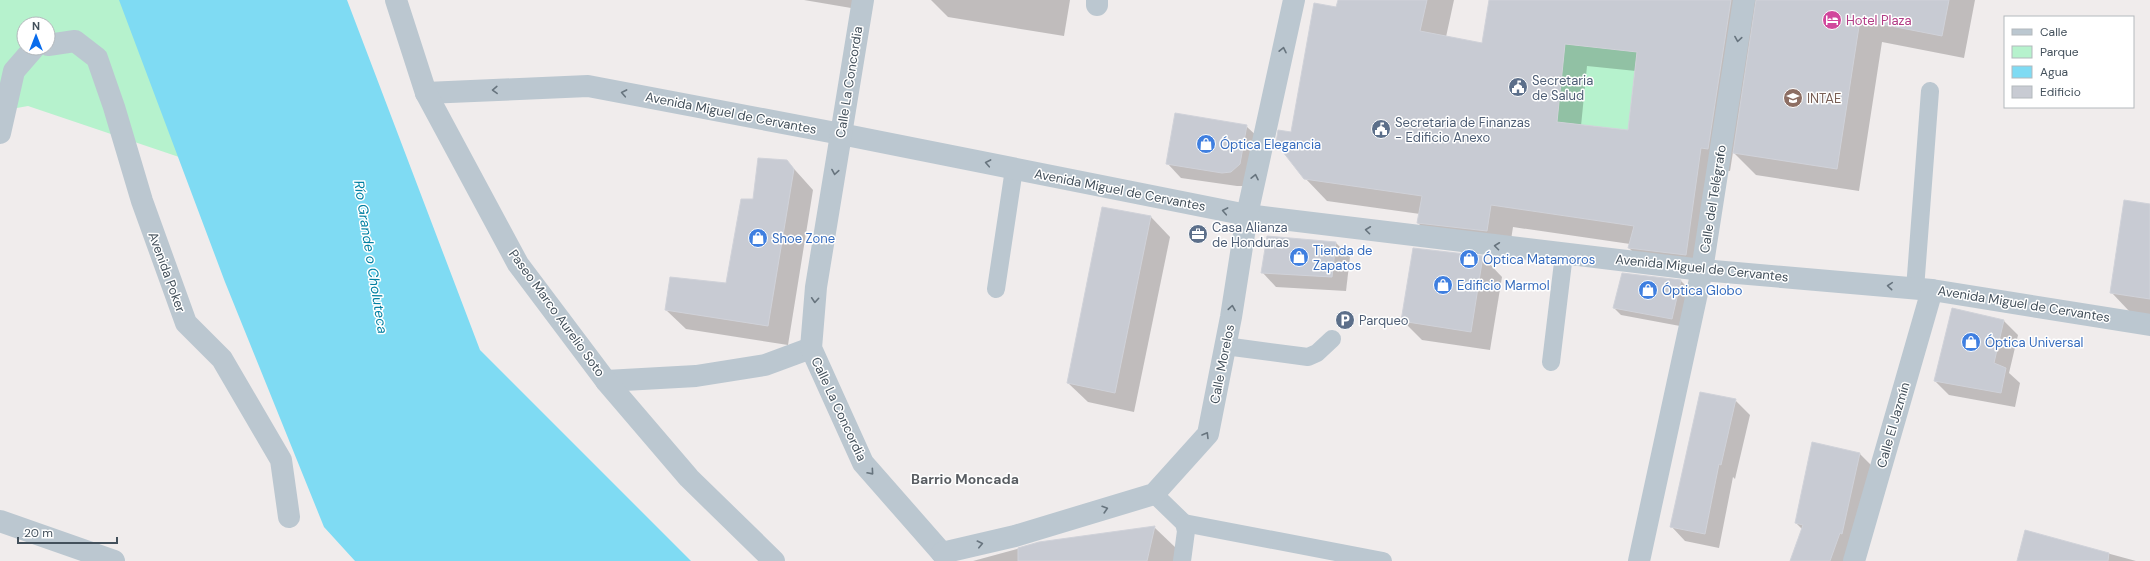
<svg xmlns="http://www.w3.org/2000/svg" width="2150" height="561" font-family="'DM Sans',sans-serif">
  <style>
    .green { fill: #b6f2cd; fill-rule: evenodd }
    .water { fill: #7fdbf3 }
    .shadow { fill: #0003; fill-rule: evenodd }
    .building { fill: #c8cbd3; stroke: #d0d2d9; fill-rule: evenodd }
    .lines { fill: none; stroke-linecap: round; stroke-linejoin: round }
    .service { stroke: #bbc7d0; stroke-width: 18 }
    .minor { stroke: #bbc7d0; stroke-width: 22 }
    .tertiary { stroke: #bbc7d0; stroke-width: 22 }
    .oneway { stroke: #67747e }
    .labels { text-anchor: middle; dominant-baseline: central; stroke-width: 3; stroke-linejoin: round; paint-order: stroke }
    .hotel-label { font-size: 13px; fill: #b23c85; stroke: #fff; text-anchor: start }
    .service-label { font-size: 13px; fill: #4e5e75; stroke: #fff; text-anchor: start }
    .street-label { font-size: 13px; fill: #43505b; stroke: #fff }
    .education-label { font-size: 13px; fill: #785e54; stroke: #fff; text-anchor: start }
    .shop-label { font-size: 13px; fill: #366cbe; stroke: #fff; text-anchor: start }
    .water-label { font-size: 14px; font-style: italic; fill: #0280a2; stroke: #fff }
    .neighbourhood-label { font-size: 14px; font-weight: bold; fill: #595d62; stroke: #fff }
  </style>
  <rect width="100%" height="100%" fill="#f0ecec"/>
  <g class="green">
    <path d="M0 0H280L306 200 28 106 0 111ZM24 24H48V48H24Z"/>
    <polygon points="1565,44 1637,52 1628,130 1557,122"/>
  </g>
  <polygon class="water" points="119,0 347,0 480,350 691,561 355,561 324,527 225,282"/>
  <g class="shadow">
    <polygon points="804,0 859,0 857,9"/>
    <polygon points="931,0 1070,0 1064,36 948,17"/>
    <path d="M1339 0H1454L1446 37 1483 44 1490 0H1975L1964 58 1882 42 1859 191 1756 175 1733 152 1730 171 1723 170 1708 277 1651 270 1629 248 1630 244 1513 227 1509 253 1440 245 1418 223 1420 214 1327 201 1305 178 1292 133ZM1587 66 1636 71 1629 131 1581 126Z"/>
    <polygon points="1246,126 1261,140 1245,186 1237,186 1181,178 1167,163"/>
    <polygon points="787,161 813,190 788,345 686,329 666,310 726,284 754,200"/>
    <polygon points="2150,205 2150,315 2130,312 2111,292"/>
    <polygon points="1151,217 1170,237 1134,412 1088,402 1068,383"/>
    <polygon points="1336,243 1350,257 1346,291 1276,287 1262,272"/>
    <polygon points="1483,257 1502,277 1490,350 1422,340 1402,320"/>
    <polygon points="1681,281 1688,288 1680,326 1621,315 1614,308"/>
    <polygon points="2004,321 2018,335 2009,373 2020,383 2015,407 1949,395 1935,381"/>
    <polygon points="1735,400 1750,415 1735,479 1733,477 1719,548 1685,541 1671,526"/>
    <polygon points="1860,454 1874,468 1849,561 1791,561 1803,530 1796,523"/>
    <polygon points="1154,527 1177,549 1175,561 973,561 1039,543"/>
    <polygon points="2026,531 2136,561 2018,561"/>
  </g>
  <g class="building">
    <path d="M1338 0H1427L1420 31 1482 43 1489 0H1731L1708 149 1701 148 1686 255 1628 248 1634 226 1491 205 1487 231 1417 223 1422 196 1304 179 1276 143 1278 130 1291 132 1314 3 1336 7ZM1565 44 1637 52 1628 130 1557 122Z"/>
    <polygon points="1756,0 1949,0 1942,36 1860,20 1837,169 1733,153"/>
    <polygon points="1175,113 1247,125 1240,164 1231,172 1222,173 1166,164"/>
    <polygon points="758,158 787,160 794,169 768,326 665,310 670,277 726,283 741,199 753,199"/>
    <polygon points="2124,200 2150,204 2150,299 2110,293"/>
    <polygon points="1102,207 1151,216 1115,393 1067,383"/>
    <polygon points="1267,236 1336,242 1332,277 1261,273"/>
    <polygon points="1413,248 1483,256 1471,332 1401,321"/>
    <polygon points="1622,273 1681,280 1672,319 1613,308"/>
    <polygon points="1952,308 2004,320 1994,363 2006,368 2001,393 1934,381"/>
    <polygon points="1700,392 1736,399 1721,465 1719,464 1705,534 1670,527"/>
    <polygon points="1812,442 1860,453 1842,534 1840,533 1830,561 1790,561 1803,525 1795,523"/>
    <polygon points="1155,526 1147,561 1018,561 1018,548 1039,542"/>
    <polygon points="2025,530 2109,553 2108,561 2017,561"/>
  </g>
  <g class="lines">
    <g class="service">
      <polyline points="996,289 1014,169"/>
      <polyline points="1915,289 1930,91"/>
      <polyline points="1225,346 1308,357 1317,353 1332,339"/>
      <polyline points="1551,362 1564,254"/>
      <polyline points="1154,494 1184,523 1186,531 1182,561"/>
      <polyline points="1184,523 1383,561"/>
    </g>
    <g class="minor">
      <polyline points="1097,5 1097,0"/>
      <polyline points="48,45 75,41 97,58 114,107 142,201 186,323 222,359 281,460 289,517"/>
      <polyline points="426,93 588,86 841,134 1247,215 1702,270 1932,290 2150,325"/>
      <polyline points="0,133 14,71 34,48"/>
      <polyline points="606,381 696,376 765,365 811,348"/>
      <polyline points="0,521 114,561"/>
      <polyline points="1639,561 1702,270 1744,0"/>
      <polyline points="1854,561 1932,290"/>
    </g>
    <g class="tertiary">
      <polyline points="396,0 426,93 518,264 606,381 689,478 774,561"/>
      <polyline points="863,0 816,287 811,348 863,463 942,553"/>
      <polyline points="942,553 1015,536 1154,494 1208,434 1231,317 1247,215 1294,0"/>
    </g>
  </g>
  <defs><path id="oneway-chevron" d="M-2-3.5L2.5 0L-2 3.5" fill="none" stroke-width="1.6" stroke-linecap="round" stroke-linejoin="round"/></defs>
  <g class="oneway">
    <use href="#oneway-chevron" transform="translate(1738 39) rotate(99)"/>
    <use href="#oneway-chevron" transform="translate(1283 50) rotate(-78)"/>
    <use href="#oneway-chevron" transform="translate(495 90) rotate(178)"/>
    <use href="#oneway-chevron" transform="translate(624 93) rotate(-169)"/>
    <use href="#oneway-chevron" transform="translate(988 163) rotate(-169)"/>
    <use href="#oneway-chevron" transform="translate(835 172) rotate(99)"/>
    <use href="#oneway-chevron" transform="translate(1255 177) rotate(-78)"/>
    <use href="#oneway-chevron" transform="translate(1225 211) rotate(-169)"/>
    <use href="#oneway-chevron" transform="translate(1368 230) rotate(-173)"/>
    <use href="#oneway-chevron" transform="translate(1497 246) rotate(-173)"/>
    <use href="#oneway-chevron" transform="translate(1890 286) rotate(-175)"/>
    <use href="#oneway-chevron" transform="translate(815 300) rotate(94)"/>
    <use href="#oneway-chevron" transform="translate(1232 308) rotate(-81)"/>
    <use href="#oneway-chevron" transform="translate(1206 435) rotate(-59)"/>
    <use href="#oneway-chevron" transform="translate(871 472) rotate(49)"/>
    <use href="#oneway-chevron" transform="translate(1105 509) rotate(-17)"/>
    <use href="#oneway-chevron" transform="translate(980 544) rotate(-13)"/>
  </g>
  <defs>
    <g id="hotel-disc" transform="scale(1)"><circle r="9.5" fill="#d1479c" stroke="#fff"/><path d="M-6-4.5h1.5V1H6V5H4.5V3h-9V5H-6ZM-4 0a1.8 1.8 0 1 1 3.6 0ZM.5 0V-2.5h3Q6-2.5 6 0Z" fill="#fff"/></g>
    <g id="civic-disc" transform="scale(1)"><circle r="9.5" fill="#5c6f8a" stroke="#fff"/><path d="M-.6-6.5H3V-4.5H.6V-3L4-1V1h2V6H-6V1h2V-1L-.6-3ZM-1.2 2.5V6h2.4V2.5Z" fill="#fff"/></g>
    <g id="school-disc" transform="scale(1)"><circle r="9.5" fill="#8d6e63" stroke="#fff"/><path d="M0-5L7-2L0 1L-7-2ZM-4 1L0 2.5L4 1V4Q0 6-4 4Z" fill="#fff"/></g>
    <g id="shop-disc" transform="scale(1)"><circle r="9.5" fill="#3f7fe0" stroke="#fff"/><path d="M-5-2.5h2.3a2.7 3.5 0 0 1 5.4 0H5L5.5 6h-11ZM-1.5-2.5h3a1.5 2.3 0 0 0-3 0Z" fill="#fff"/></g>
    <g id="office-disc" transform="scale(1)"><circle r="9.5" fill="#5c6f8a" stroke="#fff"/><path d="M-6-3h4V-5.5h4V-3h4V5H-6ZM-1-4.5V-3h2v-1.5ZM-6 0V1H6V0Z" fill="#fff"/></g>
    <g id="parking-disc" transform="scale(1)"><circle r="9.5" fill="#5c6f8a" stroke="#fff"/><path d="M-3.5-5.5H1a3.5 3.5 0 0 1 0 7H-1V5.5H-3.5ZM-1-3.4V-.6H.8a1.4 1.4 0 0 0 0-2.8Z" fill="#fff"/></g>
  </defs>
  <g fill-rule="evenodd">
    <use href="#hotel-disc" x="1832" y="20"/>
    <use href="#civic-disc" x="1518" y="87"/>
    <use href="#school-disc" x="1793" y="98"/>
    <use href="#civic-disc" x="1381" y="129"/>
    <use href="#shop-disc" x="1206" y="144"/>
    <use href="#office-disc" x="1198" y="234"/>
    <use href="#shop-disc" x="758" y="238"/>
    <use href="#shop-disc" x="1299" y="257"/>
    <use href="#shop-disc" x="1469" y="259"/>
    <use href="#shop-disc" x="1443" y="285"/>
    <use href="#shop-disc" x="1648" y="290"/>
    <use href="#parking-disc" x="1345" y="320"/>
    <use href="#shop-disc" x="1971" y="342"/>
  </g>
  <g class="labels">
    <g class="hotel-label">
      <text x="1846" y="20">Hotel Plaza</text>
    </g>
    <g class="service-label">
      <text x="1532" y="80">Secretaria<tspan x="1532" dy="15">de Salud</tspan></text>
      <text x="1395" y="122">Secretaria de Finanzas<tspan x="1395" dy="15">- Edificio Anexo</tspan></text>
      <text x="1212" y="227">Casa Alianza<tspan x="1212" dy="15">de Honduras</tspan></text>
      <text x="1359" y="320">Parqueo</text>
    </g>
    <g class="street-label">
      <text transform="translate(849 82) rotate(-81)">Calle La Concordia</text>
      <text transform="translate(731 113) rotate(11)">Avenida Miguel de Cervantes</text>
      <text transform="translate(1120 190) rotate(11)">Avenida Miguel de Cervantes</text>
      <text transform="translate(1713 199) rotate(-81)">Calle del Telégrafo</text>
      <text transform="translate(1702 268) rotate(6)">Avenida Miguel de Cervantes</text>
      <text transform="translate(167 272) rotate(70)">Avenida Poker</text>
      <text transform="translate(2024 304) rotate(9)">Avenida Miguel de Cervantes</text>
      <text transform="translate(557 313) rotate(54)">Paseo Marco Aurelio Soto</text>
      <text transform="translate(1222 364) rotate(-79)">Calle Morelos</text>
      <text transform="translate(839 409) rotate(65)">Calle La Concordia</text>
      <text transform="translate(1893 425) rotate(-74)">Calle El Jazmín</text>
    </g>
    <g class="education-label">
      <text x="1807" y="98">INTAE</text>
    </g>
    <g class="shop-label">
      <text x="1220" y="144">Óptica Elegancia</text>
      <text x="772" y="238">Shoe Zone</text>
      <text x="1313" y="250">Tienda de<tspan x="1313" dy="15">Zapatos</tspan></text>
      <text x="1483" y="259">Óptica Matamoros</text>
      <text x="1457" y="285">Edificio Marmol</text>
      <text x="1662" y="290">Óptica Globo</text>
      <text x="1985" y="342">Óptica Universal</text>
    </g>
    <g class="water-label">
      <text transform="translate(371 257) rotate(81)">Río Grande o Choluteca</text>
    </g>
    <g class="neighbourhood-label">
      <text x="965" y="479">Barrio Moncada</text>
    </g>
  </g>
  <rect x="2004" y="16" width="130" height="92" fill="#ffffff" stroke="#b4b9bd"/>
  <rect x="2012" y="29" width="20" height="6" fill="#bbc7d0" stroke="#b4b9bd"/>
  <text x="2040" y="36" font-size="12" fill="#43505b">Calle</text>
  <rect x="2012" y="46" width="20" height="12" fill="#b6f2cd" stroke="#b4b9bd"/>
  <text x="2040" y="56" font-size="12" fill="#43505b">Parque</text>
  <rect x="2012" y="66" width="20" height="12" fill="#7fdbf3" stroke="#b4b9bd"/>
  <text x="2040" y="76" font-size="12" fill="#43505b">Agua</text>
  <rect x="2012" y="86" width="20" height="12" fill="#c8cbd3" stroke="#b4b9bd"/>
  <text x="2040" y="96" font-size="12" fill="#43505b">Edificio</text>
  <g transform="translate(36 36)"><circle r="19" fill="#ffffff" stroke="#b4b9bd"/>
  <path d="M0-3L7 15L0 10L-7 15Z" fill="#096cec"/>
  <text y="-6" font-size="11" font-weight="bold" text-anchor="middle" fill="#43505b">N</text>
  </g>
  <path d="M18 537v6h99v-6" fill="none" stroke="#43505b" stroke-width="2"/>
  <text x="24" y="537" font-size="12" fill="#43505b" stroke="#ffffff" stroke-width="3" paint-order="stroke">20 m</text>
</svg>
